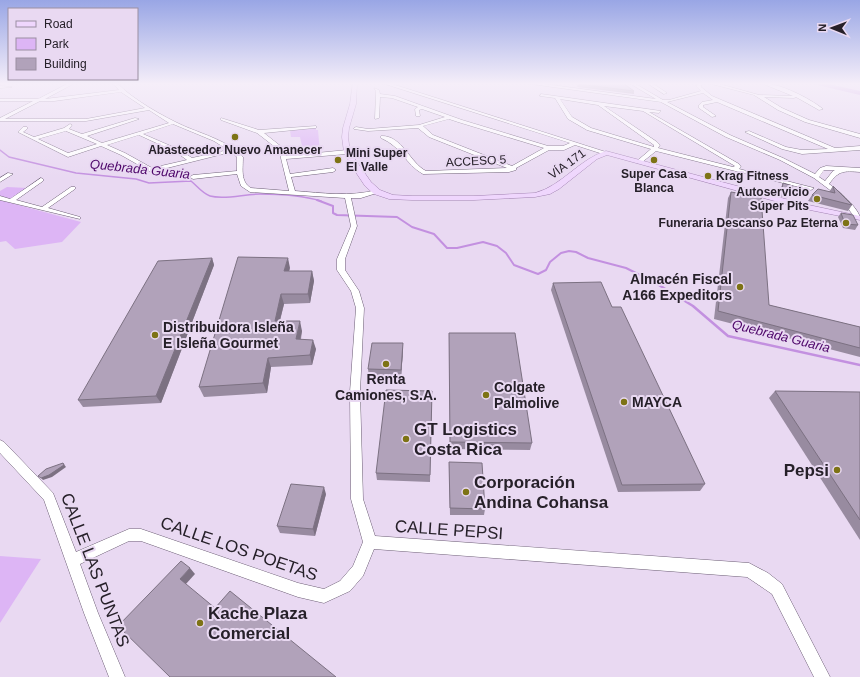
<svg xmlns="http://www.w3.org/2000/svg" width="860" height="677" font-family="Helvetica,sans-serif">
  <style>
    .green { fill: #ddb5f5 }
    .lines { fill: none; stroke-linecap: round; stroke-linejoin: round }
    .stream-far2 { stroke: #c390e0; stroke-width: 1.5 }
    .stream-far1 { stroke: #c390e0; stroke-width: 2 }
    .stream { stroke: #c390e0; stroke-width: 2.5 }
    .river { fill: #c390e0; fill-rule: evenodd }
    .minor-casing { stroke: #6c5e75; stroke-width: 1 }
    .major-casing { stroke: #a284b2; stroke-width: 1 }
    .minor { fill: #fff; fill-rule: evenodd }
    .major { fill: #efd6fd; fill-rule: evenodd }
    .wall { fill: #988ba0 }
    .shaded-wall { fill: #7c7182 }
    .building { fill: #b1a2ba; stroke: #7c7182 }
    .poi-dot { fill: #7d7315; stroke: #e9d9f2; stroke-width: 1.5 }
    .labels { text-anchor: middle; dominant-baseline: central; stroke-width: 4; stroke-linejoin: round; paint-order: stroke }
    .far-poi-label { font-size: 12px; font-weight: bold; fill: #262029; stroke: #e9d9f2 }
    .far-street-label { font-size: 12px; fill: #262029; stroke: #e9d9f2 }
    .far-water-label { font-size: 13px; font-style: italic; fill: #4d0569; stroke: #e9d9f2 }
    .poi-label { font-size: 14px; font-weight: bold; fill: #262029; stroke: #e9d9f2; text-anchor: start }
    .near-poi-label { font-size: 17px; font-weight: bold; fill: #262029; stroke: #e9d9f2; text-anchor: start }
    .near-street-label { font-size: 17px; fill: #262029; stroke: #e9d9f2 }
  </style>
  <rect width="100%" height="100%" fill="#e9d9f2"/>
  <g class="green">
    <polygon points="316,128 316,130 318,130 320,153 304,155 300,137 291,137 290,130"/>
    <polygon points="7,187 28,188 11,199 0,196 0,191"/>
    <polygon points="0,200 81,222 62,242 15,249 6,241 0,242"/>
    <polygon points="0,556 41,559 0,623"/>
  </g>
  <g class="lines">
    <path class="stream-far2" d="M0 150 9 157 76 173 136 179 149 183 191 181C197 186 203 194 210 196 225 200 244 194 260 194 280 194 301 195 321 201"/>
    <polyline class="stream-far1" points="317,200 333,206 333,213 337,215 397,217 412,227 434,234 447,248 457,248 483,242 497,246 506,253 514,265 538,274 546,270 550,262 561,253 569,251 576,252 588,258 626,268 656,283"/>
    <polyline class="stream" points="654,282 693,306 728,336 860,365"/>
    <polygon class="river" points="809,83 824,83 860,91 860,95"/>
    <g class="minor-casing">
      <g id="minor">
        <path d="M69 83H75L45 99 119 90 113 83H117C132 99 164 117 184 126 205 135 228 141 243 157 243 168 240 182 251 188L289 191 279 150 257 133 221 120V118L259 130 316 126V128H314L264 133 283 148 286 156 347 150 350 152 347 154 286 159 290 174 333 168 336 170 333 172 291 177 295 191C322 193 350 197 377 190L380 192 361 198H351L357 226 345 259V270L359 291 364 308 360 392 363 499 375 536 749 563 768 573 782 584 830 677H814L772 594 747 577 374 549 363 576 350 591 324 603 298 597 141 541H129L80 564 98 613 125 677H109L84 613 44 500 0 453V440L4 442 53 493 76 552 129 529H141L298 583 324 589 340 581 353 566 363 542 351 499 350 392 356 308 351 291 337 270V259L351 226 345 198 250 192 241 186 237 174 193 179 190 177 193 175 237 171V157L231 152 151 172 121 155 101 146 68 157 18 132 23 127H27V129L23 132 34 137 64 128 70 124 72 125 69 129 82 134 135 118 139 119 87 136 102 143 169 123 149 110 86 121H0V118L33 101H0V99H38ZM121 92 145 108 86 119H5L40 101H54ZM173 124 214 141 228 150 192 158 180 150 143 134ZM66 131 97 144 68 153 38 139ZM139 135 176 152 187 160 152 168 125 153 107 145Z"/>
        <path d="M382 83H389L609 153 606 155 575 145 564 150H549L516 168V170L509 172 423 174C405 164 402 147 381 138V136C402 135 410 163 426 171L507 168 429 137 418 128 368 131 354 129V128L356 127 368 129 419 125 445 117 422 109 419 110 420 116H416L415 109 418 107 392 98 380 97 379 118 375 119 376 91 374 88 379 90 380 94 395 96 462 120 548 146H563L570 143ZM449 119 458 122 544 148 512 166 433 135 423 126Z"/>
        <path d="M524 83H537L656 99 629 83H634L663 100H669L701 91 696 86 698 83H702L701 87 712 96 835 148 860 146V150L802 154 782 149 745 132 749 131 786 147 802 150 828 149 717 102 703 105V107L716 116 712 117 699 108V105L702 102 713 100 703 93 667 102 730 135 783 158 815 174 820 168 826 166 860 168V172C844 171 839 170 829 184 838 190 860 209 860 219H856L844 203 830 190 814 178 780 160 726 137 661 102ZM824 170H835L833 171 825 181 819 177Z"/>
        <polygon points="647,83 652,83 667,93 664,94"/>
        <path d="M708 83H716L759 95 793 96 761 83C780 83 809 98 823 109L819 110 796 97 794 98 764 97 782 108 809 120 860 134V138L805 122 778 110 754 95Z"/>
        <polygon points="0,86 12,87 0,88"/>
        <path d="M541 94 661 111 659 113 649 112 739 164 741 167 739 169 814 188 811 190 656 151 641 163H637V161L651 149 587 130 568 119 555 98 540 96ZM560 99 598 105 654 145V147L591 128 572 117ZM604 106 643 111 735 166 733 167 658 148 660 145 657 142Z"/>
        <polygon points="8,173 13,174 0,182 0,178"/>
        <polygon points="41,178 43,179 43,181 16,200 42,207 71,187 75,187 75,189 48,208 80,217 80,219 0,200 0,196 10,199"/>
      </g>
    </g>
    <g class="major-casing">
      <path id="major" d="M353 83H357L356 104 349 128 348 137 350 152 371 182 380 190 393 195 412 196H474L535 193C562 186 579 159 606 151L804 204 860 216V220L800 208 607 155 597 159 559 189 550 194 535 197 474 200H412L389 199 374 194 365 186 353 168 344 152 342 137 343 128 350 104Z"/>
    </g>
    <use href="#minor" class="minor"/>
    <use href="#major" class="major"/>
  </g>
  <g class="wall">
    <polygon points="578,83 634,91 634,94 577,87"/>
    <polygon points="783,183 790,192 787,198 778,196 780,190"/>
    <polygon points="833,186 852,205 848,211 808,201 812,195 829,192"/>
    <polygon points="731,192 769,305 860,327 860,357 714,319 728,198"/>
    <polygon points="841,213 858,225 855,230 843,228 838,217"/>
    <polygon points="212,258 214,265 161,403 83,407 78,400"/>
    <polygon points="290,268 289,271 312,271 314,281 310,303 284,304 280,321 302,331 301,339 316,349 312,365 271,367 267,393 204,397 199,387"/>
    <polygon points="553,283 705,484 700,491 618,492 551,290"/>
    <polygon points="449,333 532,443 530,450 450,449"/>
    <polygon points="403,351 401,377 369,377 368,369"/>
    <polygon points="432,391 430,482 377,480 376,473"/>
    <polygon points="775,391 860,392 860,540 769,398"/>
    <polygon points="449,462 485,509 484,515 450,515"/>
    <polygon points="326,494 315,536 280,533 277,526"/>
  </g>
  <g class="shaded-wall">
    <polygon points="212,258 214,265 161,403 156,396"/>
    <polygon points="288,258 290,268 286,280 284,271"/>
    <polygon points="312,271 314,281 310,303 308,294"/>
    <polygon points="281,294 284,304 277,331 275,321"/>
    <polygon points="300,321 302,331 298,349 296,339"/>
    <polygon points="313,340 316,349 312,365 310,355"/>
    <polygon points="403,343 403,351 401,377 401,370"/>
    <polygon points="268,358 271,367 267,393 263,383"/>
    <polygon points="63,463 66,467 52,477 43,480 41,478"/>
    <polygon points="324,487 326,494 315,536 313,529"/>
    <polygon points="190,568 195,574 185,585 180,579"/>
  </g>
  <g class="building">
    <polygon points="578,83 623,83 634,91 578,84"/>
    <polygon points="783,183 793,186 790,192 782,189"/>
    <polygon points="833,186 852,205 812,195 818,189 835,193"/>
    <polygon points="731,192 761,197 769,305 860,327 860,348 718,311"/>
    <polygon points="841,213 853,215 858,225 845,224"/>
    <polygon points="238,257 288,258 284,271 312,271 308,294 281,294 275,321 300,321 296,339 313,340 310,355 268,358 263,383 199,387"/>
    <polygon points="212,258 156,396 78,400 158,261"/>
    <polygon points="601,282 612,307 621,307 705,484 622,485 553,283"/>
    <polygon points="449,333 515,333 532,443 450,442"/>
    <polygon points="372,343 403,343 401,370 368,369"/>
    <polygon points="386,390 432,391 430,475 376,473"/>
    <polygon points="775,391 860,392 860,520"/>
    <polygon points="449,462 482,463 485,509 450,508"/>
    <polygon points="63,463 64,465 49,475 41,478 38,476 46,469"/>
    <polygon points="291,484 324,487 313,529 277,526"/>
    <polygon points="181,561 190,568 180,579 215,608 230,591 336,677 170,677 118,626"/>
  </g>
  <linearGradient id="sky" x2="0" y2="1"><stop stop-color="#99a6e5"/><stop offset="0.47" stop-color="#f5eef9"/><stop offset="1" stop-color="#f5eef9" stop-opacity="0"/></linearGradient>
  <rect width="860" height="178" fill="url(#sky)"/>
  <g class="poi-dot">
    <circle cx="235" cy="137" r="4"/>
    <circle cx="338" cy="160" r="4"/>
    <circle cx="654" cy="160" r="4"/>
    <circle cx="708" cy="176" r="4"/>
    <circle cx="817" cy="199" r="4"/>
    <circle cx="846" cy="223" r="4"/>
    <circle cx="740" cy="287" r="4"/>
    <circle cx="155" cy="335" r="4"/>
    <circle cx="386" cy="364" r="4"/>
    <circle cx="486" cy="395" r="4"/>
    <circle cx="624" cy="402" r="4"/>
    <circle cx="406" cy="439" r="4"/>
    <circle cx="837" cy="470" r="4"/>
    <circle cx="466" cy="492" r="4"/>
    <circle cx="200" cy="623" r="4"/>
  </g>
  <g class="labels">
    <g class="far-poi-label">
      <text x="235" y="150">Abastecedor Nuevo Amanecer</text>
      <text x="346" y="153" text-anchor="start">Mini Super<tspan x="346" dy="14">El Valle</tspan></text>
      <text x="654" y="174">Super Casa<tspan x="654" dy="14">Blanca</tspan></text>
      <text x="716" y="176" text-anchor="start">Krag Fitness</text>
      <text x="809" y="192" text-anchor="end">Autoservicio<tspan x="809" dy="14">Súper Pits</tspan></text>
      <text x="838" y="223" text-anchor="end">Funeraria Descanso Paz Eterna</text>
    </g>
    <g class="far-street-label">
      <text transform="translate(476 161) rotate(-3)">ACCESO 5</text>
      <text transform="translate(567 164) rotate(-36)">VÍA 171</text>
    </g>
    <g class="far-water-label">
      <text transform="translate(140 169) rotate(6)">Quebrada Guaria</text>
      <text transform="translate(781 336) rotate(14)">Quebrada Guaria</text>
    </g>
    <g class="poi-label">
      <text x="732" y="279" text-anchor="end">Almacén Fiscal<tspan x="732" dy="16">A166 Expeditors</tspan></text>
      <text x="163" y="327">Distribuidora Isleña<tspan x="163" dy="16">E Isleña Gourmet</tspan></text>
      <text x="386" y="379" text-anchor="middle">Renta<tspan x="386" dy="16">Camiones, S.A.</tspan></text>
      <text x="494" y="387">Colgate<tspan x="494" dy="16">Palmolive</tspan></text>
      <text x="632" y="402">MAYCA</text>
    </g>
    <g class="near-poi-label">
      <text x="414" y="429">GT Logistics<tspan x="414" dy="20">Costa Rica</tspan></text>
      <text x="829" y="470" text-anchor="end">Pepsi</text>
      <text x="474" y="482">Corporación<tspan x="474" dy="20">Andina Cohansa</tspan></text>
      <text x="208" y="613">Kache Plaza<tspan x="208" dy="20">Comercial</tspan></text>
    </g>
    <g class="near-street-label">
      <text transform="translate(449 530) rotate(4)">CALLE PEPSI</text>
      <text transform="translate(239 549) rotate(19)">CALLE LOS POETAS</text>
      <text transform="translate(95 570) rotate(69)">CALLE LAS PUNTAS</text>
    </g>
  </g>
  <rect x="8" y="8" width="130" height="72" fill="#e9d9f2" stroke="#9b8fa2"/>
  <rect x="16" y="21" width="20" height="6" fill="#efd6fd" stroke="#9b8fa2"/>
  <text x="44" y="28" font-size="12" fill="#262029">Road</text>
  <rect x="16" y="38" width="20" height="12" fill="#ddb5f5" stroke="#9b8fa2"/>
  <text x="44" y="48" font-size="12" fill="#262029">Park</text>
  <rect x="16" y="58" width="20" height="12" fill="#b1a2ba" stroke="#9b8fa2"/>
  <text x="44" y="68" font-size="12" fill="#262029">Building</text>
  <g transform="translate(832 28) rotate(271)" stroke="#e9d9f2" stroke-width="3" paint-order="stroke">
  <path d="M0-3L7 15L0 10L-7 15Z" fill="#262029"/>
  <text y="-6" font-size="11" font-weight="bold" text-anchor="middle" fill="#262029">N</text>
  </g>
</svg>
